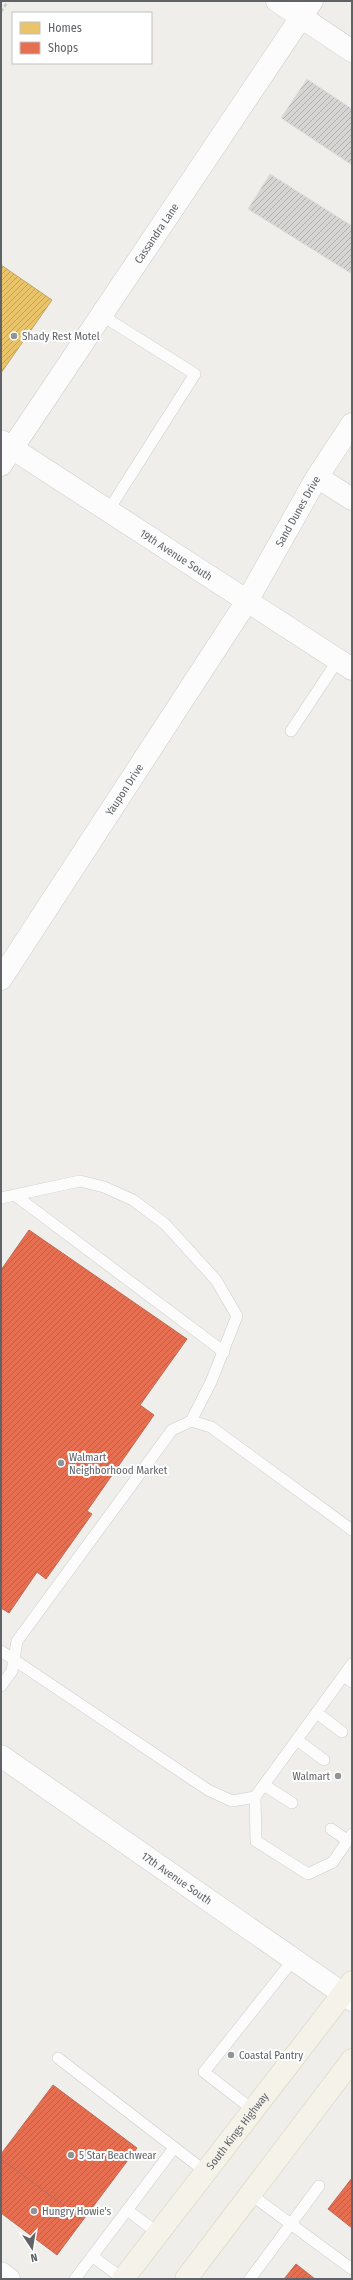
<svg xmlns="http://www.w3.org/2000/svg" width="353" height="2280" font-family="'Fira Sans Condensed',sans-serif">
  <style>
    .homes { fill: url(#homes-hatch); stroke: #c0a769 }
    .shops { fill: url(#shops-hatch); stroke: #be6b58 }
    .building { fill: url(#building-hatch); stroke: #deddd9 }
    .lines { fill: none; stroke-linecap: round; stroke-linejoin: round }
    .service-casing { stroke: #cbcccc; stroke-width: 12 }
    .minor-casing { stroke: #cbcccc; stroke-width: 23 }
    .tertiary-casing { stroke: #cbcccc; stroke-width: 23 }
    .primary-casing { stroke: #d7ceb8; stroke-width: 23 }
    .path { stroke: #cacfcc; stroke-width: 2.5; stroke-dasharray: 4 2; stroke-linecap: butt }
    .service { stroke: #fdfcfc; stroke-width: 11 }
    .minor { stroke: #fdfcfc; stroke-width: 22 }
    .tertiary { stroke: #fdfcfc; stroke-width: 22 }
    .primary { stroke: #f4f2e9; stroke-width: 22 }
    .poi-dot { fill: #919496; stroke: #fff; stroke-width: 1.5 }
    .labels { text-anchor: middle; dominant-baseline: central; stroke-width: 4; stroke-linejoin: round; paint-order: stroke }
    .street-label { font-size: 11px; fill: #5f6368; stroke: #fff }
    .poi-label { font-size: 11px; fill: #5f6368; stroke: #fff; text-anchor: start }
  </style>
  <defs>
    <pattern id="homes-hatch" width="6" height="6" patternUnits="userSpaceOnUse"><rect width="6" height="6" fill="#e9c46a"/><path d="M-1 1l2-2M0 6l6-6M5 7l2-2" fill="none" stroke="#c0a35b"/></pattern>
    <pattern id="shops-hatch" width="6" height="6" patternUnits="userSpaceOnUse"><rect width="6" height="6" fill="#e76f51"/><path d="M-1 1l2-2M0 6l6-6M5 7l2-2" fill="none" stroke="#be5f47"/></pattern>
    <pattern id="building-hatch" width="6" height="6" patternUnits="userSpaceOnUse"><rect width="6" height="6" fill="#d6d5d3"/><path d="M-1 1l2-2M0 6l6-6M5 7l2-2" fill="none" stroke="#b1b0af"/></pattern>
  </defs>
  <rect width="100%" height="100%" fill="#efeeea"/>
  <polygon class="homes" points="1,265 52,300 1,373"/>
  <g class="shops">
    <polygon points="29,1230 187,1339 140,1405 154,1415 87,1511 92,1514 46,1579 37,1572 9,1613 1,1608 1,1270"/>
    <polygon points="53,2085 137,2148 83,2220 1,2159 1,2154"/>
    <polygon points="1,2159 83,2220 57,2255 1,2213"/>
    <polygon points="352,2178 352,2228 328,2209"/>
    <polygon points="296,2264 315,2279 284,2279"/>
  </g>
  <g class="building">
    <polygon points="307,79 352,109 352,165 281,118"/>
    <polygon points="270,174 352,226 352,274 248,209"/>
  </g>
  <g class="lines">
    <g class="service-casing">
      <g id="service">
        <polyline points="101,315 195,374 108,511"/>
        <polyline points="291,731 338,660"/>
        <polyline points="16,1196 224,1352"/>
        <polyline points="1,1198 80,1181 104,1187 133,1200 165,1224 216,1280 237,1316 211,1382 191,1421"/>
        <polyline points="1,1651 208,1790 232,1801 255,1797 352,1664"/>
        <polyline points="344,1676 352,1682"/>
        <polyline points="1,1686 12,1671 17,1641 172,1430 191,1421 211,1427 352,1530"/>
        <polyline points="317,1713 342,1732"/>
        <polyline points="297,1740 324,1760"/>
        <polyline points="264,1785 292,1803"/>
        <polyline points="255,1797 256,1841 308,1874 333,1862 352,1834"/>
        <polyline points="331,1829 348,1841"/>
        <polyline points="58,2058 206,2172"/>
        <polyline points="253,2110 204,2072 293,1960"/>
        <polyline points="250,2194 352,2269"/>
        <polyline points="127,2210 158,2233"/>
        <polyline points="92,2256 123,2279"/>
        <polyline points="75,2279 174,2148"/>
        <polyline points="250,2279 319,2186"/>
      </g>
    </g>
    <g class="minor-casing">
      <g id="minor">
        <polyline points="277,1 352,51"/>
        <path id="s1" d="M1 441 352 669"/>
        <path id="s2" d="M1 465 312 1"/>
        <polyline points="317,477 352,499"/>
        <path id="s3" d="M1 979 247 601 317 477 352 424"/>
        <polyline points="1,2273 9,2279"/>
      </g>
    </g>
    <g class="tertiary-casing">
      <g id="tertiary">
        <path id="s4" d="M1 1756 352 2000"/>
      </g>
    </g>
    <g class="primary-casing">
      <g id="primary">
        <path id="s5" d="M123 2279 352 1982"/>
        <polyline points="186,2279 352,2060"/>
      </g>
    </g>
    <polyline class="path" points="1,12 8,1"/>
    <use href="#service" class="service"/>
    <use href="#minor" class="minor"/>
    <use href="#tertiary" class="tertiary"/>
    <use href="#primary" class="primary"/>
  </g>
  <g class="poi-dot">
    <circle cx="14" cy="336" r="4"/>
    <circle cx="61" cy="1463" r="4"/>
    <circle cx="338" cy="1776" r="4"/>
    <circle cx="231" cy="2055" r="4"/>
    <circle cx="71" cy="2155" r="4"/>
    <circle cx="34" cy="2211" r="4"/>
  </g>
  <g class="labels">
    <g class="street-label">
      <text stroke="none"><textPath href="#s2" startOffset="279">Cassandra Lane</textPath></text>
      <text stroke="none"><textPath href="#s3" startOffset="554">Sand Dunes Drive</textPath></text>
      <text stroke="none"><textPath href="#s1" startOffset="209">19th Avenue South</textPath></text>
      <text stroke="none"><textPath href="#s3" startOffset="226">Yaupon Drive</textPath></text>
      <text stroke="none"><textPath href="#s4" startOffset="214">17th Avenue South</textPath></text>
      <text stroke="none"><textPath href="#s5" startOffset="187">South Kings Highway</textPath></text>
    </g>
    <g class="poi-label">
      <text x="22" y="336">Shady Rest Motel</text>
      <text x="69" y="1457">Walmart<tspan x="69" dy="13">Neighborhood Market</tspan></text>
      <text x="330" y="1776" text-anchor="end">Walmart</text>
      <text x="239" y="2055">Coastal Pantry</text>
      <text x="79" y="2155">5 Star Beachwear</text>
      <text x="42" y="2211">Hungry Howie's</text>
    </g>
  </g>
  <rect width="353" height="2280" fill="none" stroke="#5f6368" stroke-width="4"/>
  <rect x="12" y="12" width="140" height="52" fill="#ffffff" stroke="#bfc1c3"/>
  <rect x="20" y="22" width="20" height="12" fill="#e9c46a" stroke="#bfc1c3"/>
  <text x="48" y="32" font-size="12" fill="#5f6368">Homes</text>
  <rect x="20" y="42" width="20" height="12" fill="#e76f51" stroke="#bfc1c3"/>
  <text x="48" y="52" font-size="12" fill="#5f6368">Shops</text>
  <g transform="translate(32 2248) rotate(168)" stroke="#ffffff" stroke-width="3" paint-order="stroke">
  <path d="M0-3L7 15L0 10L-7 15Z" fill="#5f6368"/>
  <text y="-6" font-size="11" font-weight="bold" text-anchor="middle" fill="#5f6368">N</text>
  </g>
</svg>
